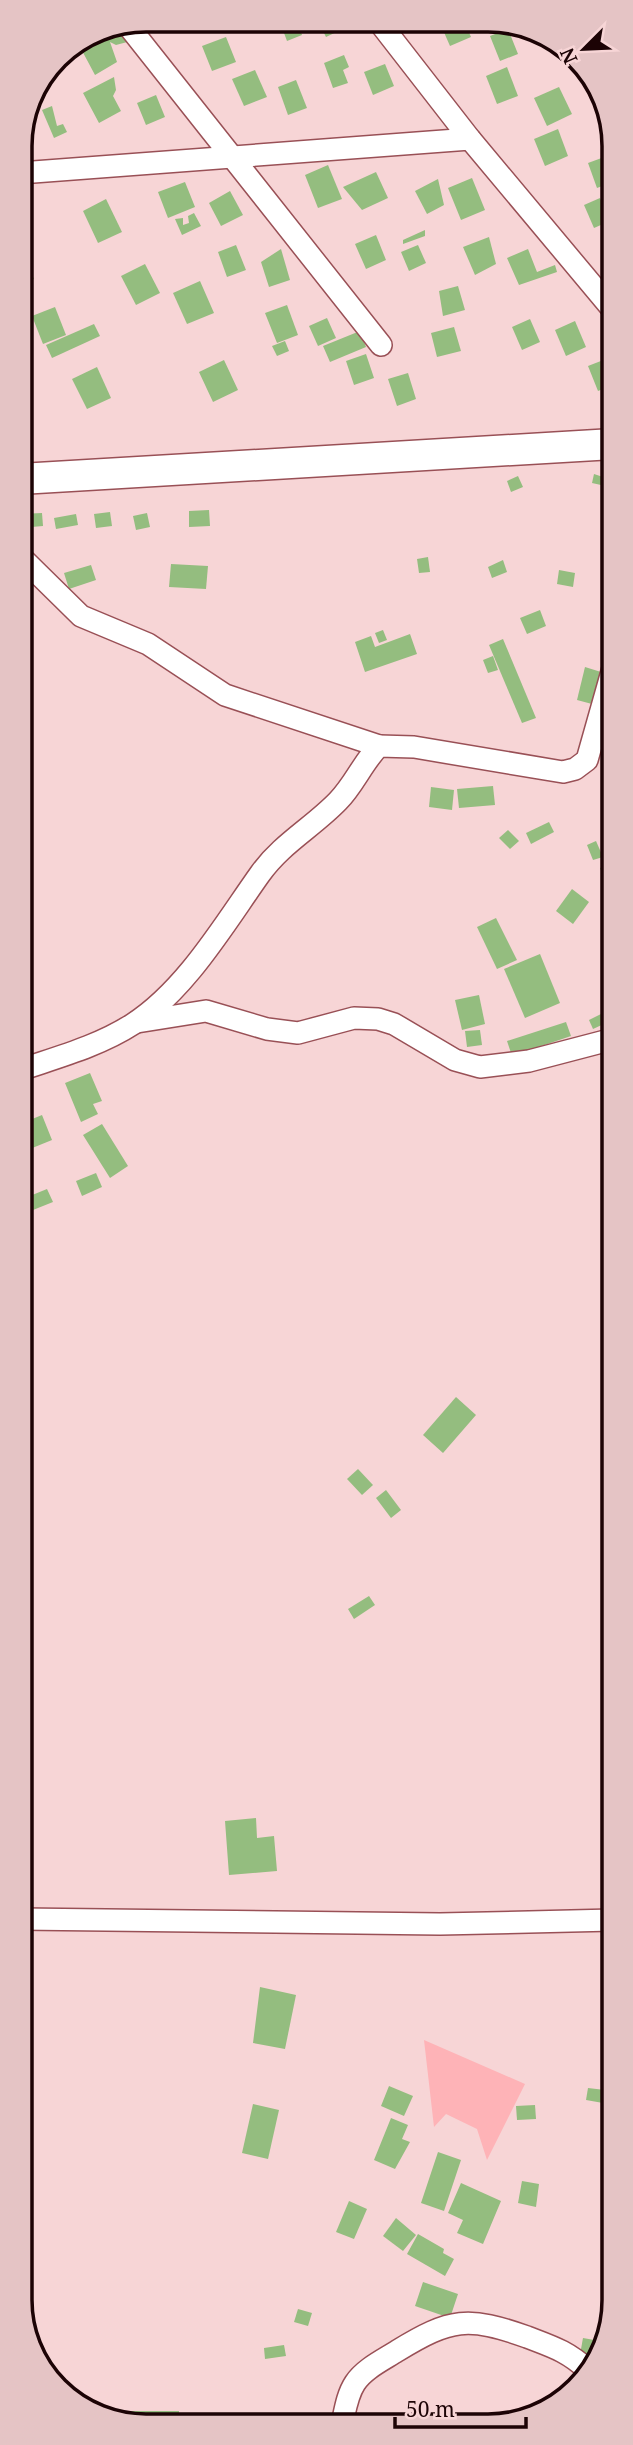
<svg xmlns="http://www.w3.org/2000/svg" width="633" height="2445" font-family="'Noto Serif',serif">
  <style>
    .green { fill: #feb3b7 }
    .building { fill: #94bd7f }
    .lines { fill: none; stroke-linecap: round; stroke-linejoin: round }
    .street-casing { stroke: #995056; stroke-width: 24 }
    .secondary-casing { stroke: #995056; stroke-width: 33 }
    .street { stroke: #fff; stroke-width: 21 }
    .secondary { stroke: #fff; stroke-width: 30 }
    .rim { fill: none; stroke: #1c0305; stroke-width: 3.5 }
  </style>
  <rect width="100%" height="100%" fill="#f7d5d6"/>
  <polygon class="green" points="424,2040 525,2084 487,2160 477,2129 446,2114 434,2127"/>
  <g class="building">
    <polygon points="318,21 342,21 345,28 326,37"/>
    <polygon points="440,23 465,23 471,37 450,46"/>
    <polygon points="122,24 131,41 116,45 110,42 117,62 95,75 79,45"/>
    <polygon points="299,27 302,35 287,41 284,33"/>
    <polygon points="508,29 518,54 500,61 490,36"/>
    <polygon points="226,37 236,62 212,71 202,46"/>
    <polygon points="70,47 73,55 53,63 57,56"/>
    <polygon points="344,55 349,67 343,70 348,83 333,88 324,63"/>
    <polygon points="385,64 394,86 373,95 364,72"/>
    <polygon points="507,67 518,96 497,104 486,76"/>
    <polygon points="255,70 267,97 244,106 232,79"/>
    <polygon points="114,77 116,90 113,96 121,111 99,123 83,93"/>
    <polygon points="296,80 307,108 288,115 278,87"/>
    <polygon points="559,87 572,114 547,126 534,98"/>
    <polygon points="156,95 165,117 146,125 137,103"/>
    <polygon points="52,106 57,126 63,124 67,132 54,138 42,110"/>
    <polygon points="558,129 568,156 545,166 534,139"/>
    <polygon points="607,156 613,182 597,188 588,163"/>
    <polygon points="328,165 342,199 318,208 305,175"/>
    <polygon points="376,172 388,198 362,210 343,187"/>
    <polygon points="472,178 485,210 461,220 448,188"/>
    <polygon points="438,179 444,205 427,214 415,191"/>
    <polygon points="185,182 195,207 168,218 158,192"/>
    <polygon points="230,191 243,215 221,226 209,203"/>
    <polygon points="600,198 610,221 594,228 584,205"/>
    <polygon points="106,199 122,232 98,243 83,211"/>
    <polygon points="194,213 201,226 182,235 175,219 183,218 183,225 189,223 188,216"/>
    <polygon points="425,230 425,236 403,244 403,240"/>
    <polygon points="376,235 386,260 366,269 355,244"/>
    <polygon points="489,237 496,264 475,275 463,247"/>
    <polygon points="236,245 246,270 227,277 218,252"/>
    <polygon points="418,245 426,263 409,271 401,252"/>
    <polygon points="20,247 34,279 20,285"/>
    <polygon points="281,249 290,280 269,287 261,262"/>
    <polygon points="528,249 537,272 555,265 557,272 519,285 507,258"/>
    <polygon points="145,264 160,293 136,305 121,276"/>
    <polygon points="200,281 214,313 187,324 173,293"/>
    <polygon points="458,286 465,310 443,316 439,291"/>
    <polygon points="287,305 298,335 277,343 265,313"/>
    <polygon points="55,307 66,335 43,344 32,316"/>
    <polygon points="327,318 336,338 318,346 309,326"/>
    <polygon points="530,319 540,342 522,350 512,327"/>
    <polygon points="575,321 586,347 566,356 555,330"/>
    <polygon points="94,324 100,336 52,358 46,345"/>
    <polygon points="454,327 461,351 437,357 431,333"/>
    <polygon points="360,331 366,347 330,362 323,346"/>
    <polygon points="285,341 289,351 277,356 272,346"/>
    <polygon points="366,354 374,378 354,385 346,361"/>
    <polygon points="606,359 613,385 598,391 588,366"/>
    <polygon points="224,360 238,390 213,402 199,372"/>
    <polygon points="97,367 111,398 87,409 72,379"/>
    <polygon points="408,373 416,399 397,406 388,379"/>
    <polygon points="594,474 603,477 601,485 592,483"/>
    <polygon points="518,476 523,487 511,492 507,481"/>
    <polygon points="209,510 210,526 189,527 189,511"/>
    <polygon points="110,512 112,526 96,528 94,514"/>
    <polygon points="42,513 43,526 20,528 20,514"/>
    <polygon points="147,513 150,527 136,530 133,516"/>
    <polygon points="76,514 78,525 56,529 54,518"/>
    <polygon points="428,557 430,572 419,573 417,559"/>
    <polygon points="503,560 507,572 492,578 488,567"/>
    <polygon points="171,564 208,566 206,589 169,587"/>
    <polygon points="91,565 96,580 69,589 64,573"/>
    <polygon points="559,570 575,573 573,587 557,584"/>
    <polygon points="540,610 546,626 527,634 520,618"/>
    <polygon points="383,630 387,640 379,643 375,633"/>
    <polygon points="410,634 417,654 365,672 355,642 371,636 375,647"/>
    <polygon points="503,639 536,718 522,723 489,645"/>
    <polygon points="493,656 498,670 488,673 483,660"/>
    <polygon points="585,667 601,672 592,704 577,700"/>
    <polygon points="493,786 495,805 459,808 457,789"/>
    <polygon points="431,787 454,790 452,810 429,807"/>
    <polygon points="549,822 554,832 531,844 526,833"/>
    <polygon points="508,830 519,841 510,849 499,838"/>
    <polygon points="596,841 603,857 593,860 587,845"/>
    <polygon points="613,863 613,901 600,868"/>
    <polygon points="572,889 589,902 573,924 556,911"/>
    <polygon points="496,918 517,960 497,969 477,927"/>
    <polygon points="540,954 560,1003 525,1018 504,969"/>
    <polygon points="26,993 33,1001 20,1012 20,997"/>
    <polygon points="479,995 485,1024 462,1030 455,1000"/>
    <polygon points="601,1014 606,1023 593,1029 589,1020"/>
    <polygon points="566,1022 571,1036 512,1056 507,1041"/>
    <polygon points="480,1030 482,1045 467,1047 465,1031"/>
    <polygon points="90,1073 102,1101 93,1104 98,1114 81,1122 65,1083"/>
    <polygon points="42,1115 52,1140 20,1153 20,1124"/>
    <polygon points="102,1124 128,1166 110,1178 83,1135"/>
    <polygon points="96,1173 102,1187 82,1196 76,1181"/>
    <polygon points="47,1189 53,1202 23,1214 20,1200"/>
    <polygon points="456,1397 476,1415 443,1453 423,1435"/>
    <polygon points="358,1469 373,1485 362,1495 347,1479"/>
    <polygon points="386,1490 401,1510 391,1518 376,1498"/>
    <polygon points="369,1596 375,1605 354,1619 348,1609"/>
    <polygon points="256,1818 257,1838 274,1836 277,1871 229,1875 225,1821"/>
    <polygon points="260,1987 296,1995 285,2049 253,2043"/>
    <polygon points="389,2086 413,2096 404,2116 381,2106"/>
    <polygon points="588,2088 605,2090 603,2103 586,2100"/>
    <polygon points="253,2104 279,2110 268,2159 242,2153"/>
    <polygon points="535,2105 536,2119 517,2120 516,2106"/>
    <polygon points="391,2118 408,2125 402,2139 410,2142 395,2169 374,2160"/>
    <polygon points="438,2152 461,2160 444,2211 421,2203"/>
    <polygon points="522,2181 539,2184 536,2207 518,2203"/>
    <polygon points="461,2183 501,2201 483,2244 457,2233 463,2220 448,2213"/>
    <polygon points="349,2201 367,2209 354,2239 336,2232"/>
    <polygon points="396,2218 416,2235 403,2251 383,2236"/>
    <polygon points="418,2234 444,2249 443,2253 454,2259 445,2276 407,2254"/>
    <polygon points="423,2282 458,2294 450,2318 415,2306"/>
    <polygon points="298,2309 312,2313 308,2326 294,2322"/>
    <polygon points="583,2338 600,2341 591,2362 579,2360"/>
    <polygon points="284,2345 286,2356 265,2359 264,2348"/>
    <polygon points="113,2411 179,2411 179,2423 120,2423 113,2419"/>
  </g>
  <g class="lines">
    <g class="street-casing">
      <g id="street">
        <polyline points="379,22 470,139 613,310"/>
        <polyline points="126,23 381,345"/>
        <polyline points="20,173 470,139"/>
        <polyline points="20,556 81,616 148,644 225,695 379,746"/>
        <polyline points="137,1022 206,1011 267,1029 298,1033 354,1018 378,1019 394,1024 455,1060 480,1067 529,1061 613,1039"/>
        <path d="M20 1070C58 1057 99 1046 133 1024 186 990 225 923 260 874 281 844 313 827 338 801 354 785 363 762 379 746L414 747 563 772 575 769 587 760 613 668"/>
        <polyline points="20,1919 440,1924 613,1920"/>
        <path d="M342 2424C345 2411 347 2395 355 2383 364 2369 383 2360 397 2351 451 2318 468 2316 527 2337 553 2347 567 2351 588 2370"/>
      </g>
    </g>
    <g class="secondary-casing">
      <polyline id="secondary" points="20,479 613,444"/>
    </g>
    <use href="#street" class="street"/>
    <use href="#secondary" class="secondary"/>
  </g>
  <path d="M0 0H633V2445H0ZM146 32H488A114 114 0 0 1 602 146V2300A114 114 0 0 1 488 2414H146A114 114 0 0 1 32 2300V146A114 114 0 0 1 146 32Z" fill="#e5c4c5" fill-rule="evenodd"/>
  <path class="rim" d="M146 32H488A114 114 0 0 1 602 146V2300A114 114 0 0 1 488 2414H146A114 114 0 0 1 32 2300V146A114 114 0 0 1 146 32Z"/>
  <g transform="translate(584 49) rotate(246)" stroke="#f7d5d6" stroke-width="5" paint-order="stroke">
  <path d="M0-5L12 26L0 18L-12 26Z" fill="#1c0305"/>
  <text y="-10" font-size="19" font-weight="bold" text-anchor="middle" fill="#1c0305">N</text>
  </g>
  <path d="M395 2417v10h131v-10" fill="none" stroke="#1c0305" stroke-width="3.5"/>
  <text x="406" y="2417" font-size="21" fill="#1c0305" stroke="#f7d5d6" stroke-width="5" paint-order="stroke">50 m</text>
</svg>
